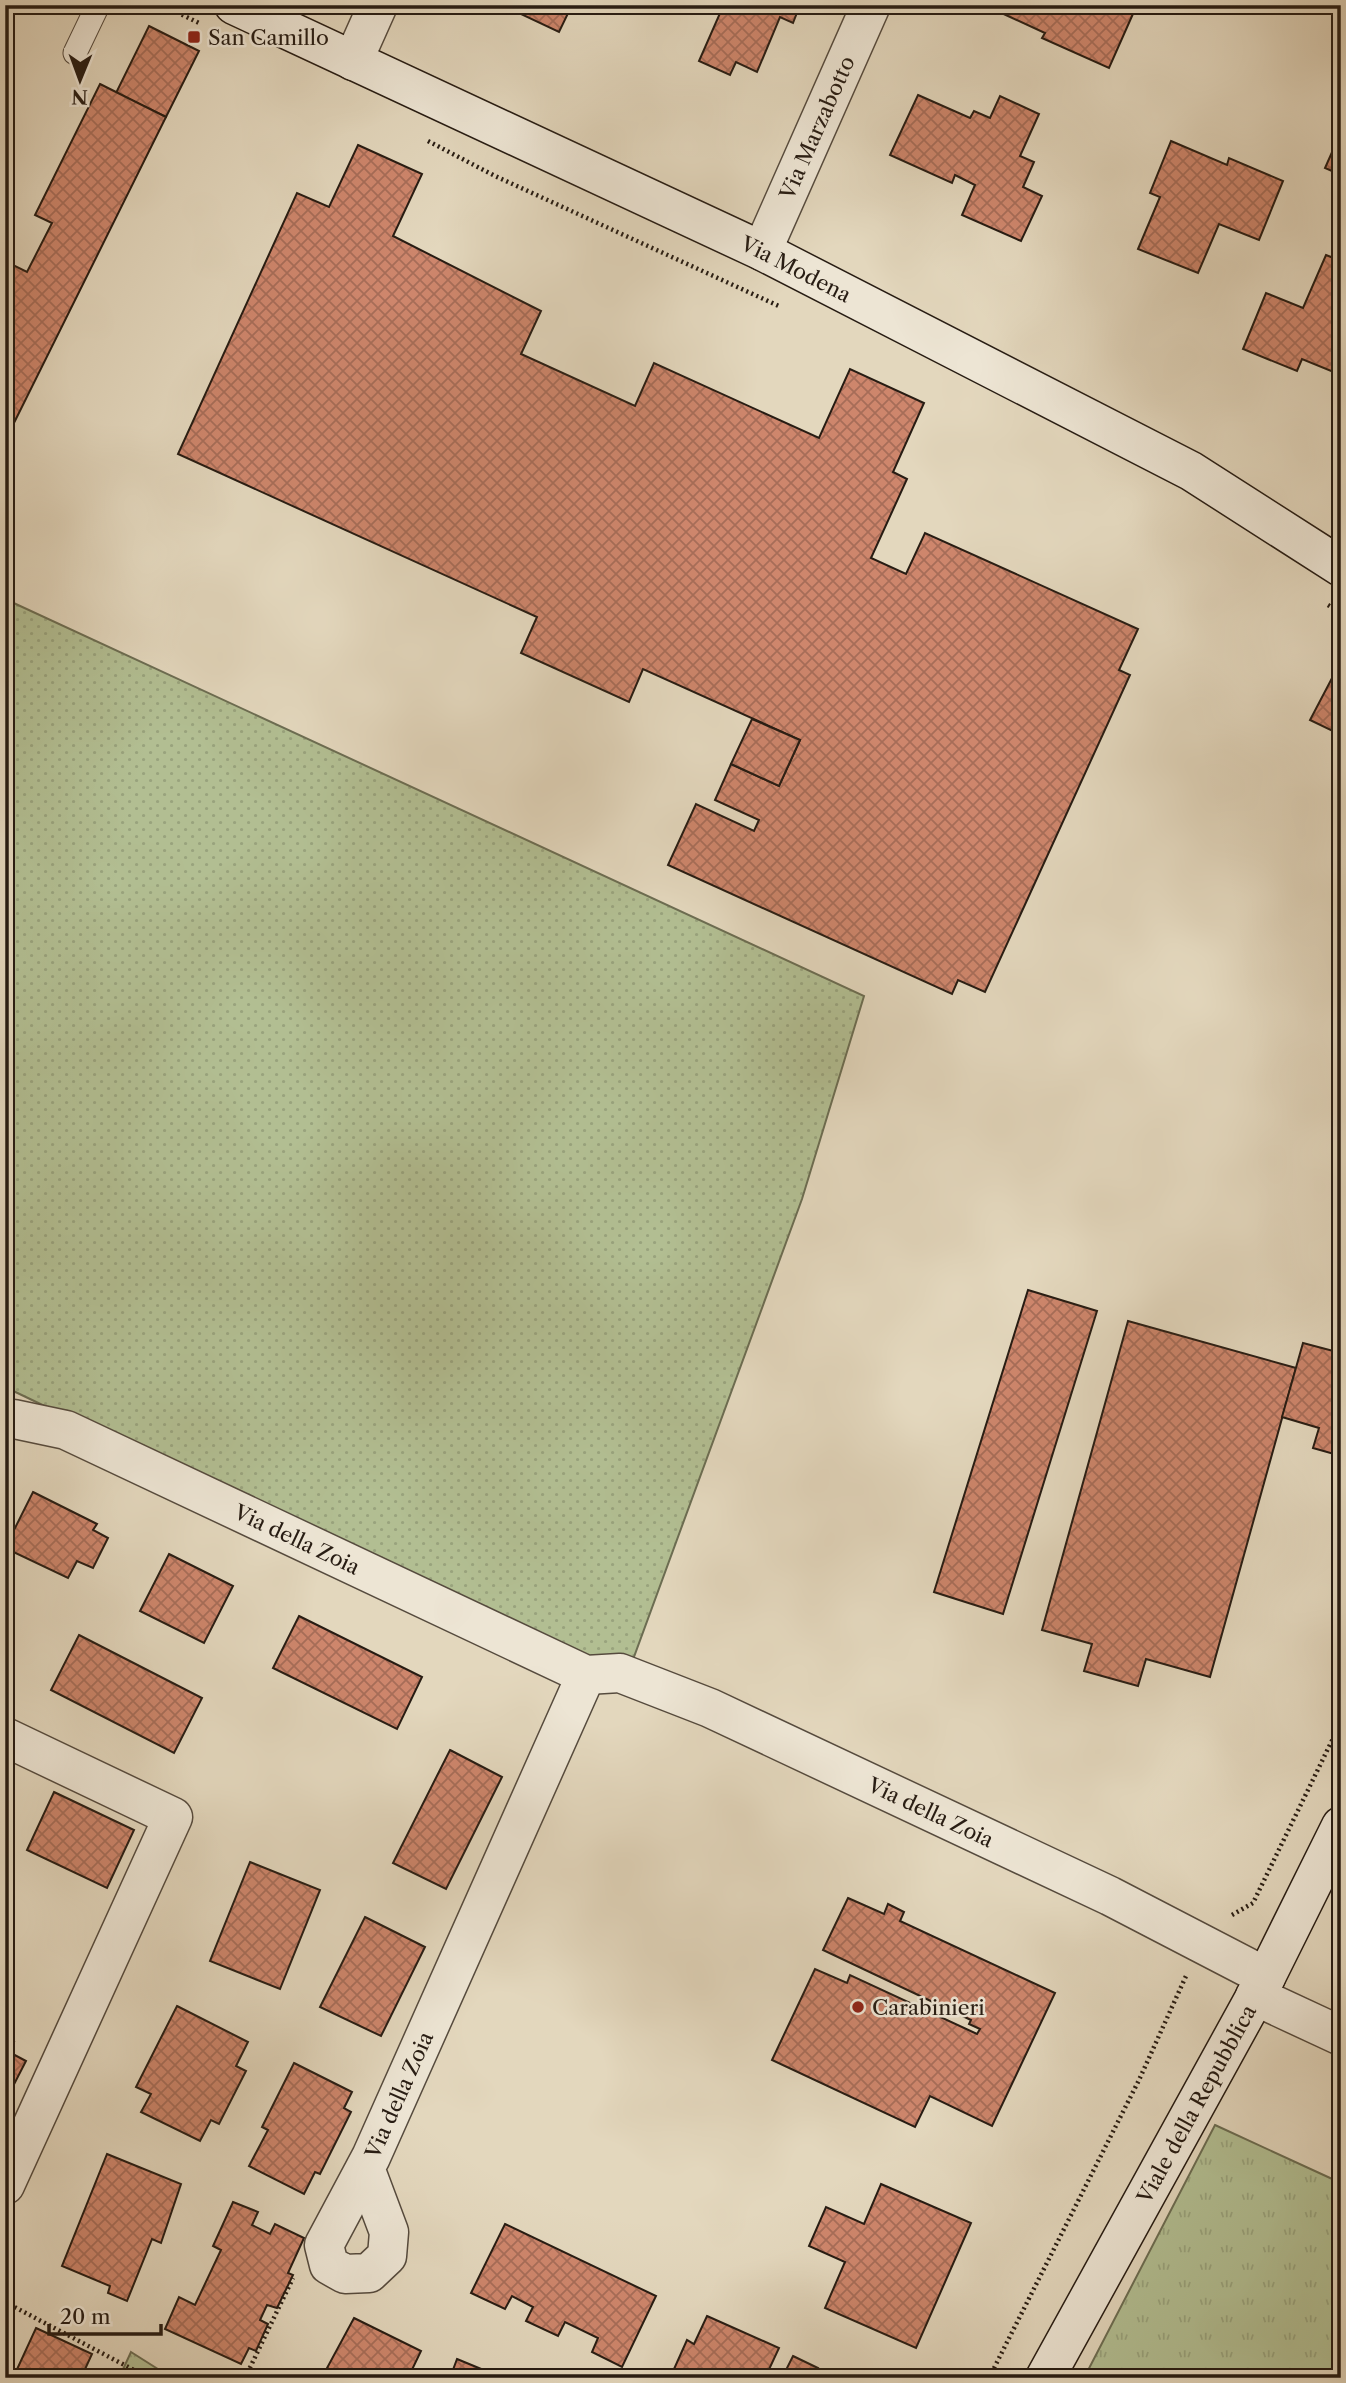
<svg xmlns="http://www.w3.org/2000/svg" width="1346" height="2383" font-family="'Libre Caslon Text',serif">
  <style>
    .grass { fill: url(#grass-dots); stroke: #6c6d52; stroke-width: 2 }
    .park { fill: url(#park-tufts); stroke: #6c6d52; stroke-width: 2 }
    .building { fill: url(#building-cross-hatch); stroke: #271c13; stroke-width: 2 }
    .lines { fill: none; stroke-linecap: round; stroke-linejoin: round }
    .lane-casing { stroke: #564b3e; stroke-width: 25 }
    .street-casing { stroke: #564b3e; stroke-width: 41 }
    .secondary-casing { stroke: #271c13; stroke-width: 41 }
    .path { stroke: #271c13; stroke-width: 4.5; stroke-dasharray: 2 3.5; stroke-linecap: butt }
    .lane { stroke: #ede5d4; stroke-width: 23 }
    .street { stroke: #ede5d4; stroke-width: 38 }
    .secondary { stroke: #ede5d4; stroke-width: 38 }
    .poi-dot { fill: #8f2418; stroke: #ede5d4; stroke-width: 2.5 }
    .labels { text-anchor: middle; dominant-baseline: central; stroke-width: 5; stroke-linejoin: round; paint-order: stroke }
    .poi-label { font-size: 21px; fill: #271c13; stroke: #ede5d4; text-anchor: start }
    .street-label { font-size: 21px; fill: #271c13; stroke: #ede5d4 }
  </style>
  <defs>
    <pattern id="grass-dots" width="8" height="8" patternUnits="userSpaceOnUse" patternTransform="scale(1.75)"><rect width="8" height="8" fill="#b2be92"/><path d="M2 2h.1M6 6h.1" fill="none" stroke="#99a37d" stroke-width="1.8" stroke-linecap="round"/></pattern>
    <pattern id="park-tufts" width="24" height="20" patternUnits="userSpaceOnUse" patternTransform="scale(1.75)"><rect width="24" height="20" fill="#b2be92"/><path d="M3 7l-1-3M5 7V3M7 7l1-3M15 17l-1-3M17 17v-4M19 17l1-3" fill="none" stroke="#99a37d"/></pattern>
    <pattern id="building-cross-hatch" width="8" height="8" patternUnits="userSpaceOnUse" patternTransform="scale(1.75)"><rect width="8" height="8" fill="#ce866c"/><path d="M0 0l8 8M0 8l8-8" fill="none" stroke="#a76d58"/></pattern>
  </defs>
  <rect width="100%" height="100%" fill="#e3d7bd"/>
  <filter id="stains"><feTurbulence type="fractalNoise" baseFrequency=".00286" numOctaves="4"/><feColorMatrix values="0 0 0 0 .2 0 0 0 0 .09 0 0 0 0 .02 0 0 0 .5 -.17"/></filter>
  <radialGradient id="worn" r=".72"><stop offset=".6" stop-color="#630" stop-opacity="0"/><stop offset="1" stop-color="#630" stop-opacity=".3"/></radialGradient>
  <polygon class="grass" points="5,599 864,996 802,1199 624,1684 5,1387"/>
  <g class="park">
    <polygon points="1215,2125 1341,2183 1341,2378 1084,2378"/>
    <polygon points="131,2352 172,2378 119,2378"/>
  </g>
  <g class="building">
    <polygon points="502,5 572,5 559,32"/>
    <polygon points="708,5 800,5 793,23 780,17 757,72 736,62 730,75 699,61 721,11"/>
    <polygon points="984,5 1133,5 1136,7 1109,68 1042,38 1045,33"/>
    <polygon points="149,26 199,51 166,117 116,93"/>
    <polygon points="100,84 166,117 5,441 5,261 27,272 52,223 35,215"/>
    <polygon points="918,95 970,118 974,111 990,118 1000,96 1039,114 1020,156 1034,162 1023,187 1042,196 1021,241 962,215 975,185 955,175 952,183 890,155"/>
    <polygon points="1341,132 1341,175 1325,168"/>
    <polygon points="1171,141 1227,165 1229,158 1283,181 1259,240 1219,224 1198,273 1138,249 1160,197 1150,193"/>
    <polygon points="358,145 422,174 393,236 541,311 521,354 635,406 654,363 819,438 850,369 924,403 893,472 907,479 871,558 906,574 925,533 1138,629 1119,670 1130,675 985,992 958,980 952,994 668,865 696,804 754,831 759,820 715,800 731,764 779,786 800,740 643,669 629,702 521,653 537,617 178,454 297,193 329,207"/>
    <polygon points="1326,255 1341,261 1341,375 1302,359 1297,371 1243,349 1266,293 1303,308"/>
    <polygon points="1341,661 1341,735 1310,720"/>
    <polygon points="752,719 800,740 779,786 731,764"/>
    <polygon points="1028,1290 1097,1311 1003,1614 934,1592"/>
    <polygon points="1128,1321 1296,1368 1210,1677 1146,1659 1138,1686 1084,1671 1092,1644 1042,1630"/>
    <polygon points="1303,1343 1341,1353 1341,1456 1313,1448 1319,1428 1282,1417"/>
    <polygon points="33,1492 97,1524 93,1530 108,1538 93,1568 77,1561 68,1578 5,1548"/>
    <polygon points="169,1554 233,1586 204,1643 140,1611"/>
    <polygon points="299,1616 422,1677 397,1729 273,1668"/>
    <polygon points="79,1635 202,1698 174,1753 51,1690"/>
    <polygon points="450,1750 502,1777 446,1889 393,1863"/>
    <polygon points="54,1792 134,1830 107,1888 27,1850"/>
    <polygon points="250,1862 320,1890 280,1989 210,1961"/>
    <polygon points="848,1898 884,1914 888,1904 904,1912 900,1921 1055,1993 992,2126 930,2096 915,2127 772,2060 815,1969 847,1983 850,1975 977,2034 980,2029 969,2024 971,2020 823,1950"/>
    <polygon points="365,1917 425,1947 381,2036 320,2007"/>
    <polygon points="177,2006 248,2042 236,2066 246,2071 219,2124 211,2120 200,2141 141,2112 151,2094 136,2087"/>
    <polygon points="5,2038 14,2042 9,2052 26,2061 8,2096 5,2095"/>
    <polygon points="294,2063 352,2092 344,2108 351,2112 320,2174 315,2172 304,2194 249,2166 268,2130 262,2127"/>
    <polygon points="107,2154 181,2184 161,2243 152,2239 127,2301 108,2293 110,2286 62,2266"/>
    <polygon points="881,2184 971,2223 916,2348 825,2308 845,2262 809,2246 826,2207 864,2224"/>
    <polygon points="233,2202 258,2212 252,2225 270,2234 275,2224 304,2238 288,2273 293,2275 277,2308 267,2305 260,2320 268,2324 256,2351 249,2348 241,2364 165,2329 179,2297 195,2305 221,2250 213,2246"/>
    <polygon points="505,2224 656,2296 622,2367 592,2352 598,2338 565,2322 558,2336 526,2321 533,2307 512,2296 505,2309 471,2293"/>
    <polygon points="707,2316 779,2348 765,2378 670,2378 687,2340 694,2344"/>
    <polygon points="354,2318 421,2351 408,2378 332,2378 335,2372 327,2368"/>
    <polygon points="36,2328 92,2354 81,2378 13,2378"/>
    <polygon points="793,2356 818,2368 813,2378 782,2378"/>
    <polygon points="457,2359 503,2378 450,2378"/>
  </g>
  <g class="lines">
    <g class="lane-casing">
      <polyline id="lane" points="75,53 98,5"/>
    </g>
    <g class="street-casing">
      <g id="street">
        <polyline points="353,61 378,5"/>
        <path id="s1" d="M762 251 871 5"/>
        <path id="s2" d="M5 1421 14 1419 66 1430 586 1675 620 1673 710 1708 1110 1896 1266 1977"/>
        <polyline points="5,1737 173,1817 5,2185"/>
        <polyline points="1255,1996 1341,2036"/>
        <path id="s3" d="M365 2168 389 2232 387 2256 369 2273 345 2274 329 2265 324 2245 371 2157 586 1675"/>
      </g>
    </g>
    <g class="secondary-casing">
      <g id="secondary">
        <path id="s4" d="M234 5 762 251 1191 471 1341 567"/>
        <path id="s5" d="M1045 2378 1266 1977 1341 1826"/>
      </g>
    </g>
    <g class="path">
      <polyline points="162,5 199,23"/>
      <polyline points="428,141 495,176 781,307"/>
      <polyline points="1328,605 1341,613"/>
      <polyline points="1232,1915 1253,1903 1341,1722"/>
      <polyline points="5,2302 149,2378"/>
      <polyline points="245,2378 293,2278"/>
      <polyline points="989,2378 1139,2080 1186,1976"/>
    </g>
    <use href="#lane" class="lane"/>
    <use href="#street" class="street"/>
    <use href="#secondary" class="secondary"/>
  </g>
  <g class="poi-dot">
    <rect x="187" y="30" width="14" height="14" rx="3.5"/>
    <circle cx="858" cy="2007" r="7"/>
  </g>
  <g class="labels">
    <g class="poi-label">
      <text x="208" y="37">San Camillo</text>
      <text x="872" y="2007">Carabinieri</text>
    </g>
    <g class="street-label">
      <text stroke="none"><textPath href="#s1" startOffset="135">Via Marzabotto</textPath></text>
      <text stroke="none"><textPath href="#s4" startOffset="621">Via Modena</textPath></text>
      <text stroke="none"><textPath href="#s2" startOffset="318">Via della Zoia</textPath></text>
      <text stroke="none"><textPath href="#s2" startOffset="1012">Via della Zoia</textPath></text>
      <text stroke="none"><textPath href="#s3" startOffset="348">Via della Zoia</textPath></text>
      <text stroke="none"><textPath href="#s5" startOffset="313">Viale della Repubblica</textPath></text>
    </g>
  </g>
  <rect width="1346" height="2383" fill="none" stroke="#e3d7bd" stroke-width="28"/>
  <rect x="7" y="7" width="1332" height="2369" fill="none" stroke="#271c13" stroke-width="3.5"/>
  <rect x="14" y="14" width="1318" height="2355" fill="none" stroke="#271c13" stroke-width="2"/>
  <g transform="translate(80 80) rotate(181)" stroke="#ede5d4" stroke-width="5" paint-order="stroke">
  <path d="M0-5L12 26L0 18L-12 26Z" fill="#271c13"/>
  <text y="-10" font-size="19" font-weight="bold" text-anchor="middle" fill="#271c13">N</text>
  </g>
  <path d="M49 2324v10h112v-10" fill="none" stroke="#271c13" stroke-width="3.5"/>
  <text x="60" y="2324" font-size="21" fill="#271c13" stroke="#ede5d4" stroke-width="5" paint-order="stroke">20 m</text>
  <rect width="100%" height="100%" filter="url(#stains)"/>
  <rect width="100%" height="100%" fill="url(#worn)"/>
</svg>
